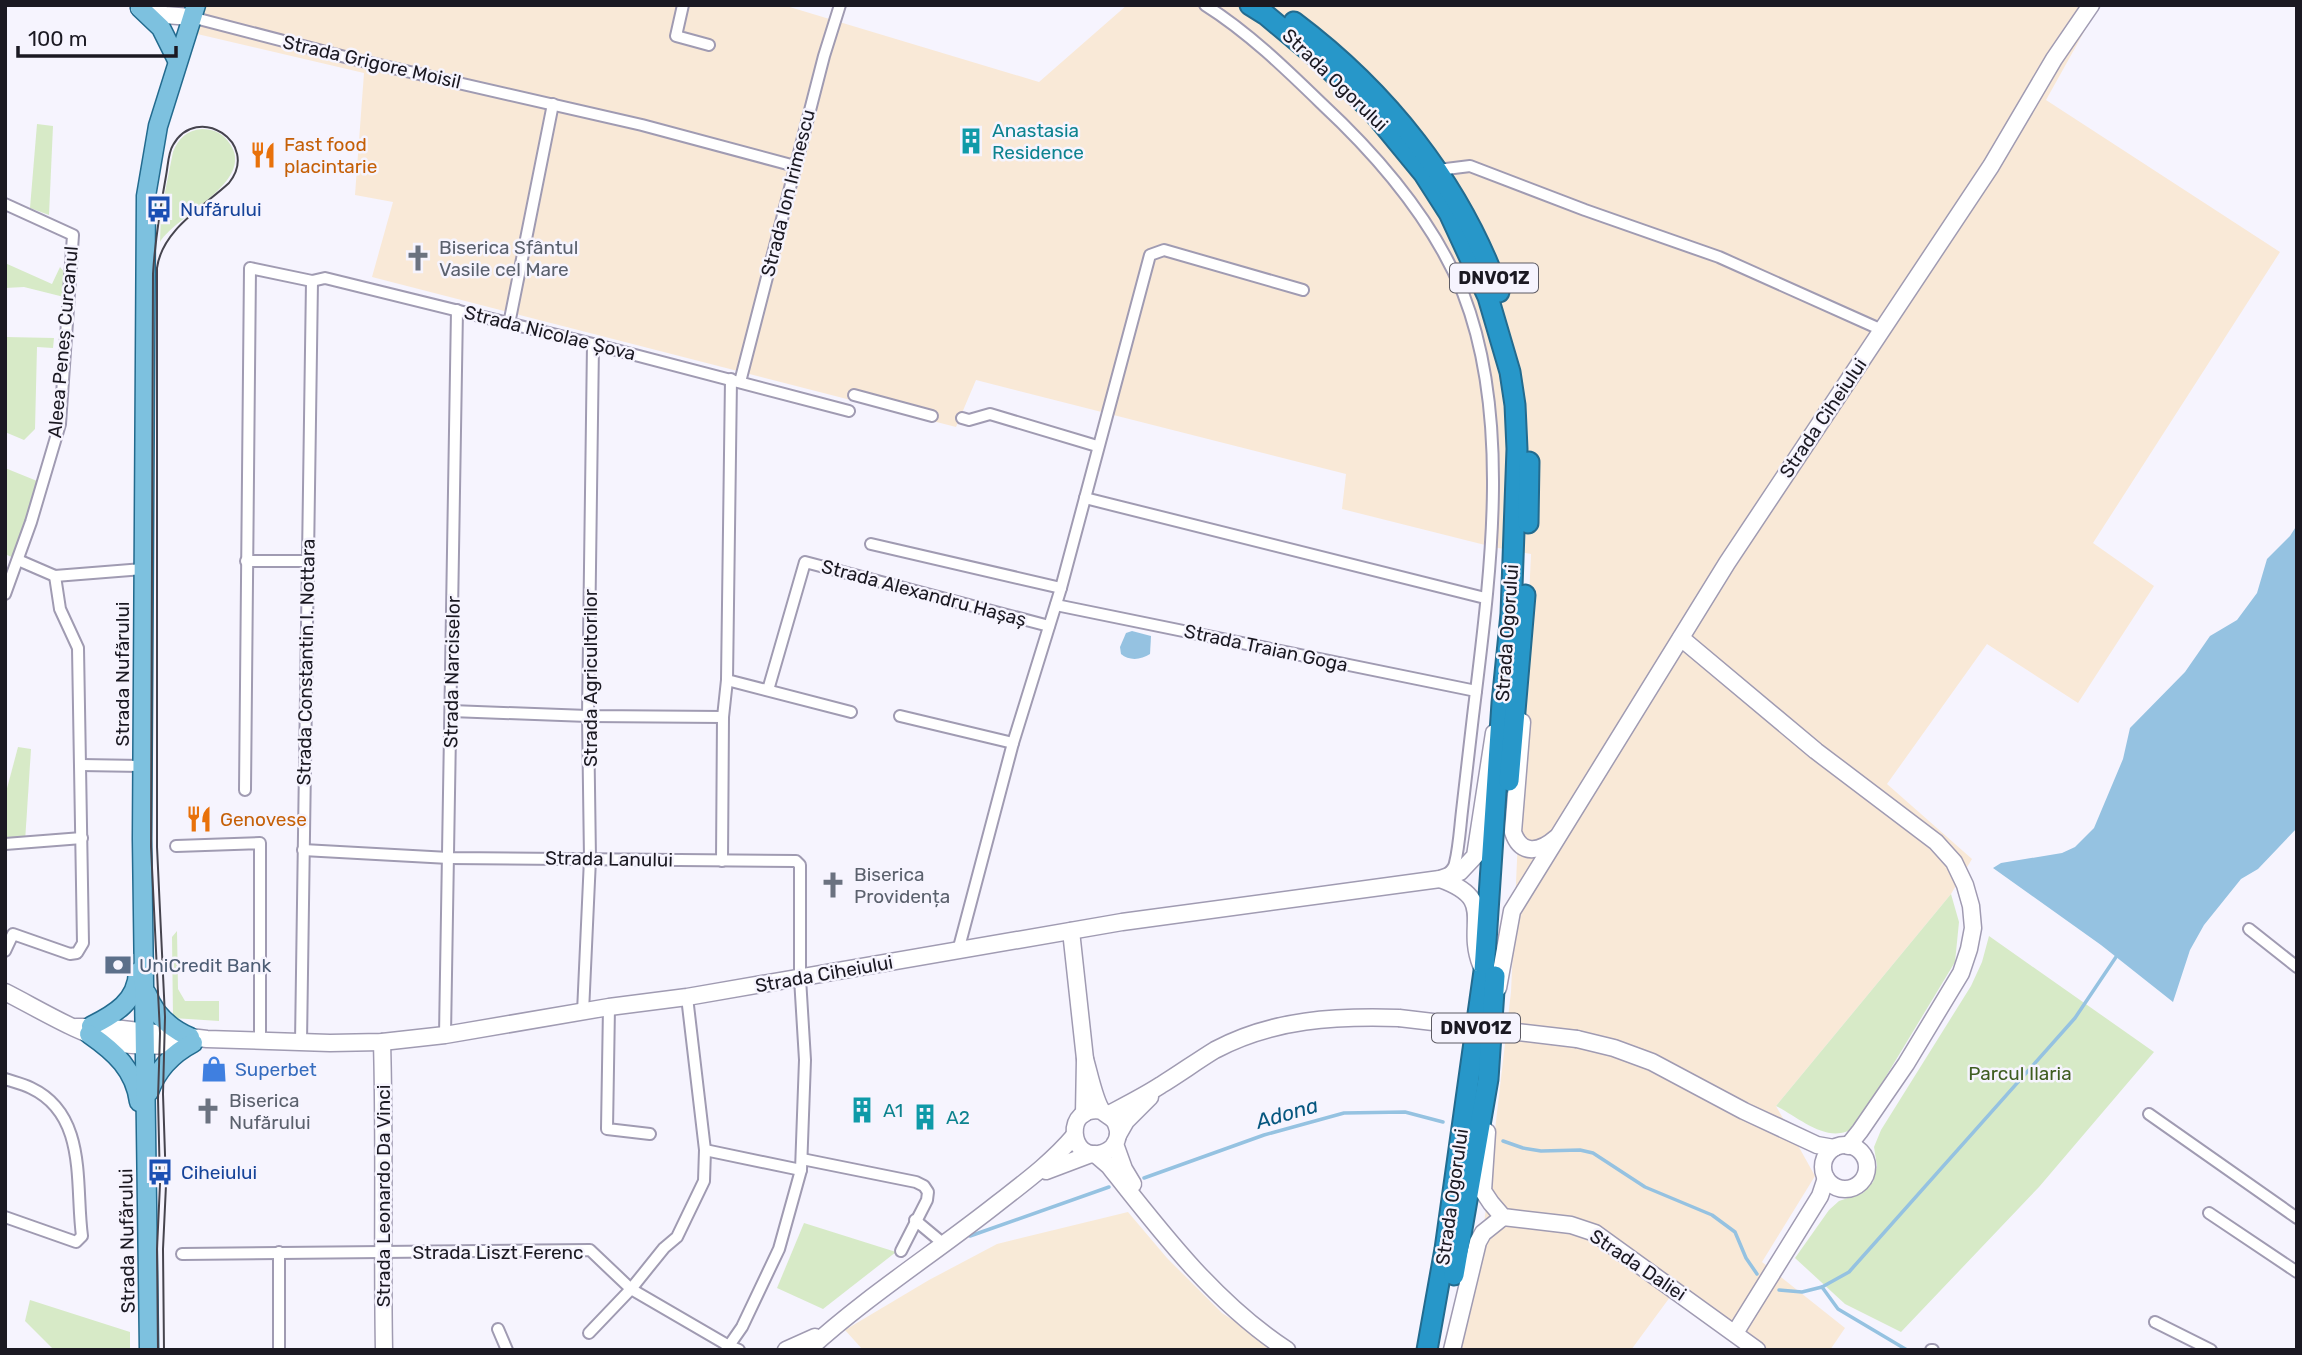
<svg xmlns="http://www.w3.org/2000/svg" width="2302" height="1355" font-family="Rubik,sans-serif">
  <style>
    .commercial { fill: #f8ead7 }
    .industrial { fill: #f9e9d7 }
    .green { fill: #d7eac7 }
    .water { fill: #95c2e1 }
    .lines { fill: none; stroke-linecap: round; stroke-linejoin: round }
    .stream { stroke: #95c2e1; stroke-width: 3.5 }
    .street-casing { stroke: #a09bb2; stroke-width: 14 }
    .secondary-casing { stroke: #a09bb2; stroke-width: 19 }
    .primary-casing { stroke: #236b8f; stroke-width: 21 }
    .highway-casing { stroke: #236b8f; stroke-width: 23 }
    .street { stroke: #fff; stroke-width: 10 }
    .secondary { stroke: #fff; stroke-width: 16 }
    .primary { stroke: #7dc1df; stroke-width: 18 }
    .highway { stroke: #2797c9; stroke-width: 19 }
    .tram { stroke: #46444e; stroke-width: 2 }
    .secondary-bridge-casing { stroke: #a09bb2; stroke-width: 19; stroke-linecap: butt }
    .secondary-bridge { stroke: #fff; stroke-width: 16 }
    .labels { text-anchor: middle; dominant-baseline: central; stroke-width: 5; stroke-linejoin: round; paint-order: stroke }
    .shield { fill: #f6f4fe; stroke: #5d5b64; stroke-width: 2 }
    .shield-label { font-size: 18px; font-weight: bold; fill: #1b1922 }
    .street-label { font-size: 19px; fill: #1b1922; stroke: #f6f4fe }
    .culture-label { font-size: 19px; fill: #0d838f; stroke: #f6f4fe; text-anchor: start }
    .food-label { font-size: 19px; fill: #c56008; stroke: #f6f4fe; text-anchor: start }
    .transit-label { font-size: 19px; fill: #164399; stroke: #f6f4fe; text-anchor: start }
    .worship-label { font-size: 19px; fill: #5b616d; stroke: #f6f4fe; text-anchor: start }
    .service-label { font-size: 19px; fill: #4e5e75; stroke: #f6f4fe; text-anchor: start }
    .shop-label { font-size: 19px; fill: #366cbe; stroke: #f6f4fe; text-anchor: start }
    .park-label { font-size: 19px; fill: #3f5d20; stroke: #f6f4fe }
    .water-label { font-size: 21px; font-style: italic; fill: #06577f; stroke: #f6f4fe }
  </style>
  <rect width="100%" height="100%" fill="#f6f4fe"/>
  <polygon class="commercial" points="1128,1212 1167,1258 1222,1313 1278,1350 863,1350 845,1330 929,1280 997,1244"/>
  <polygon class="industrial" points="200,5 783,5 1039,82 1127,5 2099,5 2046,100 2280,252 2093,543 2154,586 2078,703 1987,644 1887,784 1972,859 1951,894 1776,1106 1815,1176 1762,1262 1845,1328 1830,1350 1746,1350 1673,1293 1631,1350 1459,1350 1480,1259 1511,992 1531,554 1493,547 1342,509 1346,474 976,380 956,427 372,277 393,202 355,195 364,73 193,33"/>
  <g class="green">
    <polygon points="37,124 53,126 49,215 30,208"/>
    <path d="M202 129C214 129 224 134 230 144 256 181 177 215 160 242L161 212 173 152C178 139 187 130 202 129Z"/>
    <polygon points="5,263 52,284 60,267 65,273 64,297 24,287 5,288 6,337 54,338 53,348 37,347 35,429 24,440 5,432"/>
    <polygon points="5,468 42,483 18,560 5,554"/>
    <polygon points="18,747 31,749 25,842 5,844 5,796"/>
    <path d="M1951 894 1959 922 1955 962 1856 1126C1830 1147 1800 1118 1776 1106Z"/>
    <polygon points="177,931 178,989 185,1001 219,1001 219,1021 173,1018 172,937"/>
    <polygon points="1989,936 2154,1052 2039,1187 1901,1332 1845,1304 1795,1258 1829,1210 1839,1201 1863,1193 1873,1182 1877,1166 1874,1147 1881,1130 1971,986 1982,962"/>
    <polygon points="804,1223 896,1252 823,1309 777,1288"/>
    <polygon points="30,1300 130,1332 130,1350 54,1350 25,1321"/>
  </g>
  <g class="water">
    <polygon points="2297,525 2297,828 2258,869 2241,879 2204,925 2190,950 2173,1002 2101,945 1993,868 2001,863 2062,853 2075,847 2094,828 2123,759 2130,728 2185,672 2210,636 2237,620 2257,593 2267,559 2290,536"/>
    <path d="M1132 631 1151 636 1150 654C1141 660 1129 661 1121 654L1120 647 1126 633Z"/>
  </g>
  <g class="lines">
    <g class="stream">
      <polyline points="1503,1141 1523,1148 1541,1151 1580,1150 1593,1153 1645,1187 1712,1215 1735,1232 1746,1258 1757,1274"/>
      <polyline points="1144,1178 1264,1135 1344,1113 1405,1112 1443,1122"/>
      <polyline points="970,1236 1109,1187"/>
      <polyline points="1822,1287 1849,1272 2075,1018 2118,954"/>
      <polyline points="1779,1290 1802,1292 1822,1287 1838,1309 1907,1350"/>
    </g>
    <g class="street-casing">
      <g id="street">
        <polyline points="683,5 676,36 709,45"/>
        <path d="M1205 5C1248 32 1286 69 1322 104 1379 157 1433 220 1463 293 1513 421 1489 583 1473 716 1469 748 1466 779 1462 811 1460 828 1459 847 1455 863 1454 869 1450 872 1446 875"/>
        <polyline points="191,17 349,58 642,125 795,166"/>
        <polyline points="1438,170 1470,166 1585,210 1719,257 1882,330"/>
        <polyline points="5,204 73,235 60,424 31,522 5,594"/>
        <polyline points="509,324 553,104"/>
        <polyline points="740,382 824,56 840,5"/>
        <polyline points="854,395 932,416"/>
        <polyline points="962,418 969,420 990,414 1097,446"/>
        <polyline points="1085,498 1485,598"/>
        <polyline points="871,544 1061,588"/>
        <polyline points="18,560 55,576 143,569"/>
        <polyline points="246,561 308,561"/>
        <polyline points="1056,605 1476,691"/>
        <polyline points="727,680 851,712"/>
        <polyline points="768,690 805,562 1049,626"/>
        <polyline points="451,711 588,716 723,717"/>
        <polyline points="900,716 1013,743"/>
        <polyline points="81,765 142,766"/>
        <polyline points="245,790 250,268 312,281 325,278 593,344 849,411"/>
        <polyline points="5,844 82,838"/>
        <polyline points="176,846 260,843 260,1040"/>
        <polyline points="303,850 449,858 796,861 800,865 800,978 805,1060 801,1170 779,1249 742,1327 726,1350"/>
        <polyline points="722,861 723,717 727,680 731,379"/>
        <polyline points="2249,929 2297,967"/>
        <polyline points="5,951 13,934 70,954 77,953 83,943 78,648 60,609 55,576"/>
        <polyline points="958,951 1013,743 1061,588 1150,255 1164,250 1303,290"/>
        <polyline points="609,1007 607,1129 650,1134"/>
        <polyline points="583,1012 590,859 588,716 593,344"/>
        <polyline points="445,1035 457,310"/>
        <polyline points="301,1042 312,281"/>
        <path d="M5 1079C14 1082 23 1084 31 1088 88 1115 75 1185 82 1236L76 1242 5 1217"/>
        <polyline points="2149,1114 2297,1218"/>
        <polyline points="705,1150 801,1170"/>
        <polyline points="802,1159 916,1182 924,1186 928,1192 927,1200 901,1251"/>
        <polyline points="2209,1213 2297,1272"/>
        <polyline points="915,1220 945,1245"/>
        <polyline points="279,1252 279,1350"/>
        <polyline points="182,1254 590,1250 631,1289 729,1346 739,1350"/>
        <polyline points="2155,1322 2211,1350"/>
        <polyline points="498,1329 507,1350"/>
        <polyline points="589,1333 631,1289 664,1248 677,1237 704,1181 705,1150 687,997"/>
        <polyline points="1931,1350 1933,1350"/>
      </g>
    </g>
    <g class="secondary-casing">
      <g id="secondary">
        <polyline points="139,8 165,15 191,17"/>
        <polyline points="1681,638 1816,751 1936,842 1954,862 1965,885 1971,906 1973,928 1969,949 1961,973 1906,1064 1860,1131 1848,1146"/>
        <path d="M1522 722 1513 832C1521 856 1540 852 1556 838"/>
        <path d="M1440 879C1498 900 1464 922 1481 965"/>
        <polyline points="1071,931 1085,1059 1084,1114"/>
        <polyline points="1498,988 1512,911 1727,563 1991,166 2054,59 2091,5"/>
        <path d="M5 992C37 1008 82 1036 116 1043 139 1047 164 1046 187 1043"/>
        <polyline points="76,1027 105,1027 207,1039 330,1043 382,1042 445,1035 609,1007 687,997 1122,922 1440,879 1460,872 1475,856 1494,733"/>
        <polyline points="1577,1039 1614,1048 1652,1062 1744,1111 1817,1145 1834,1148"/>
        <path d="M382 1042C385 1145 382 1247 384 1350"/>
        <path d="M1085 1059C1089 1072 1095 1103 1103 1112 1109 1117 1115 1118 1117 1127 1119 1132 1118 1139 1115 1143 1113 1148 1107 1152 1102 1153 1069 1164 1062 1103 1103 1111"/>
        <path d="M1109 1114C1126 1105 1144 1096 1161 1085 1179 1074 1197 1061 1215 1050 1273 1019 1336 1016 1399 1018"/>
        <polyline points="1487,1132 1483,1191 1491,1203 1503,1217 1571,1225 1595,1233 1757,1350"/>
        <polyline points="1118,1135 1126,1121 1150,1097"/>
        <polyline points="1115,1144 1124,1169 1133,1184"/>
        <circle cx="1845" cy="1167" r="22"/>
        <path d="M1095 1154 1109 1166C1161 1232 1215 1303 1287 1350"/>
        <polyline points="1046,1171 1091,1154"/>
        <polyline points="1735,1333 1820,1196 1826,1178"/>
        <polyline points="786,1350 815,1337"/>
        <path d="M808 1350C867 1296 935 1253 998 1203 1025 1182 1052 1162 1074 1136"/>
        <polyline points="1452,1350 1478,1242 1483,1233 1503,1217"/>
      </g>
    </g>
    <g class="primary-casing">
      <g id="primary">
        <polyline points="140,8 161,28 177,60"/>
        <path d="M147 994C155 1015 169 1028 190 1037"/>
        <path d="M91 1026C115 1014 137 1001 138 972"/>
        <path d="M89 1034C115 1052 135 1070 139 1102"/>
        <path d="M149 1092C157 1070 172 1054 193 1043"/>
        <polyline points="149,1350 142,839 146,196 158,126 196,5"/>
      </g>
    </g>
    <g class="highway-casing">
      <g id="highway">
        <polyline points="1250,5 1266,15 1321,61 1373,112 1424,174 1449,213 1488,297 1510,372 1515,405 1517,449 1511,614 1502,703 1484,971 1445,1249 1427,1350"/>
        <path d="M1294 22C1386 91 1460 183 1499 292"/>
        <polyline points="1528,523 1529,462"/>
        <polyline points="1509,781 1525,595"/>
        <polyline points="1454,1275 1488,1079 1495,976"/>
      </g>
    </g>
    <use href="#street" class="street"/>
    <use href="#secondary" class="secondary"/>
    <use href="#primary" class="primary"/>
    <use href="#highway" class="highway"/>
    <path class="tram" d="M158 1350 157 1249 160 1184 158 1099 160 1033 151 847 153 274C155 241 160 209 166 176 168 166 168 153 173 145 197 102 261 143 229 183 203 207 162 230 157 268V847L165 1017 163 1094 166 1185 163 1249 164 1350"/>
    <g class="secondary-bridge-casing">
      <polyline id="secondary-bridge" points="1399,1018 1577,1039"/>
    </g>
    <use href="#secondary-bridge" class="secondary-bridge"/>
  </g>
  <defs>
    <g id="building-bare" transform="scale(2.1)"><path d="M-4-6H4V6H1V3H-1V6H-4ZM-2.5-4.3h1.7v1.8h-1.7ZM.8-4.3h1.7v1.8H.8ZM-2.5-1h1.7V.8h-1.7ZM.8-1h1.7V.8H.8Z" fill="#0f9aa8" stroke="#f6f4fe" stroke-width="2.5" paint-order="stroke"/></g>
    <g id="restaurant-bare" transform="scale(2.1)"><path d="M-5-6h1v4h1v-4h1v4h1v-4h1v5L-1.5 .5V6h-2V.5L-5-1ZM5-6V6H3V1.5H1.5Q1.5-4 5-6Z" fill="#e8710a" stroke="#f6f4fe" stroke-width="2.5" paint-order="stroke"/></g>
    <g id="bus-bare" transform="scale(2.1)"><path d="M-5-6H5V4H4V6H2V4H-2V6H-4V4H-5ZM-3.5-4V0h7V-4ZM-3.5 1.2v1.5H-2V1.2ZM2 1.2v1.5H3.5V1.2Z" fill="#1a4fb4" stroke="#f6f4fe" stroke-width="2.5" paint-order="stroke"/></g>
    <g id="church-bare" transform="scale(2.1)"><path d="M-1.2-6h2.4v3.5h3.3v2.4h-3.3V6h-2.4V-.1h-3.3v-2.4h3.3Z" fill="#6b7280" stroke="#f6f4fe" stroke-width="2.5" paint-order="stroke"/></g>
    <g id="bank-bare" transform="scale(2.1)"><path d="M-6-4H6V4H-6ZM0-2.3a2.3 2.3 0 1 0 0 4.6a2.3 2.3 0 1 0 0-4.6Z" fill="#5c6f8a" stroke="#f6f4fe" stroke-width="2.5" paint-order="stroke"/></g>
    <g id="shop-bare" transform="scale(2.1)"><path d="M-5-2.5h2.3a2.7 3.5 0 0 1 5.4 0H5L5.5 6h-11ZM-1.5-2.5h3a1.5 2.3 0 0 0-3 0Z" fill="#3f7fe0" stroke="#f6f4fe" stroke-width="2.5" paint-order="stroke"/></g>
  </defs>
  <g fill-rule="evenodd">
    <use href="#building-bare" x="971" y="141"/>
    <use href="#restaurant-bare" x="263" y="155"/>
    <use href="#bus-bare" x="159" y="209"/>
    <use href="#church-bare" x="418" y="258"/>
    <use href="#restaurant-bare" x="199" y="819"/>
    <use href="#church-bare" x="833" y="885"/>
    <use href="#bank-bare" x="118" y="965"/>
    <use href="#shop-bare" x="214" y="1069"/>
    <use href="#building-bare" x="862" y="1110"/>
    <use href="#church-bare" x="208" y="1111"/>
    <use href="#building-bare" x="925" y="1117"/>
    <use href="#bus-bare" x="160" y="1172"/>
  </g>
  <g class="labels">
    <g class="shield">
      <rect x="1450" y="263.5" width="88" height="29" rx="5"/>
      <rect x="1432" y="1013.5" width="88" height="29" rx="5"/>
    </g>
    <g class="shield-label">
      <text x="1494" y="278">DNVO1Z</text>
      <text x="1476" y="1028">DNVO1Z</text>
    </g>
    <g class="street-label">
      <text transform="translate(372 62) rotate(13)">Strada Grigore Moisil</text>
      <text transform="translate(1335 80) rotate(44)">Strada Ogorului</text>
      <text transform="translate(788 193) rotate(-76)">Strada Ion Irimescu</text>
      <text transform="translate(550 333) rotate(14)">Strada Nicolae Șova</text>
      <text transform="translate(63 342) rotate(-85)">Aleea Peneș Curcanul</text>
      <text transform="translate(1823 418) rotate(-56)">Strada Ciheiului</text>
      <text transform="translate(924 593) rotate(15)">Strada Alexandru Hașaș</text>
      <text transform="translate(1507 633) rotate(-86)">Strada Ogorului</text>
      <text transform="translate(1266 648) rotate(12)">Strada Traian Goga</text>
      <text transform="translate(306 662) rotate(-89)">Strada Constantin I. Nottara</text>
      <text transform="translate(452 672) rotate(-89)">Strada Narciselor</text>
      <text transform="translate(122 674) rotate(-90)">Strada Nufărului</text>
      <text transform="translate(590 678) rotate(-90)">Strada Agricultorilor</text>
      <text transform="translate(609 859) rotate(1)">Strada Lanului</text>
      <text transform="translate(824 974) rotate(-10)">Strada Ciheiului</text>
      <text transform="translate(383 1196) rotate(-90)">Strada Leonardo Da Vinci</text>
      <text transform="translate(1452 1197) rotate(-82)">Strada Ogorului</text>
      <text transform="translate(127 1241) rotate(-91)">Strada Nufărului</text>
      <text x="498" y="1252">Strada Liszt Ferenc</text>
      <text transform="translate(1638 1265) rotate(34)">Strada Daliei</text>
    </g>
    <g class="culture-label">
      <text x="992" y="130">Anastasia<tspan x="992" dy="22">Residence</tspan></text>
      <text x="883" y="1110">A1</text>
      <text x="946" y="1117">A2</text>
    </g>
    <g class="food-label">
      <text x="284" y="144">Fast food<tspan x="284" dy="22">placintarie</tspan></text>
      <text x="220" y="819">Genovese</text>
    </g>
    <g class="transit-label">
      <text x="180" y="209">Nufărului</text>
      <text x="181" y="1172">Ciheiului</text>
    </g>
    <g class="worship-label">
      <text x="439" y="247">Biserica Sfântul<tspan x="439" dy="22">Vasile cel Mare</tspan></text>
      <text x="854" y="874">Biserica<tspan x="854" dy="22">Providența</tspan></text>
      <text x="229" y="1100">Biserica<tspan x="229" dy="22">Nufărului</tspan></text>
    </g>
    <g class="service-label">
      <text x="139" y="965">UniCredit Bank</text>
    </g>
    <g class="shop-label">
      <text x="235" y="1069">Superbet</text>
    </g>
    <g class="park-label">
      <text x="2020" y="1073">Parcul Ilaria</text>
    </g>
    <g class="water-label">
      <text transform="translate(1287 1113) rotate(-16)">Adona</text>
    </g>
  </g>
  <rect width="2302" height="1355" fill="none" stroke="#1b1922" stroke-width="14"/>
  <path d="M18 46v10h158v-10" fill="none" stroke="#1b1922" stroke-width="3.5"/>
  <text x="28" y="46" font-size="21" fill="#1b1922" stroke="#f6f4fe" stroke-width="5" paint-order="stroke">100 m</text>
</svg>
